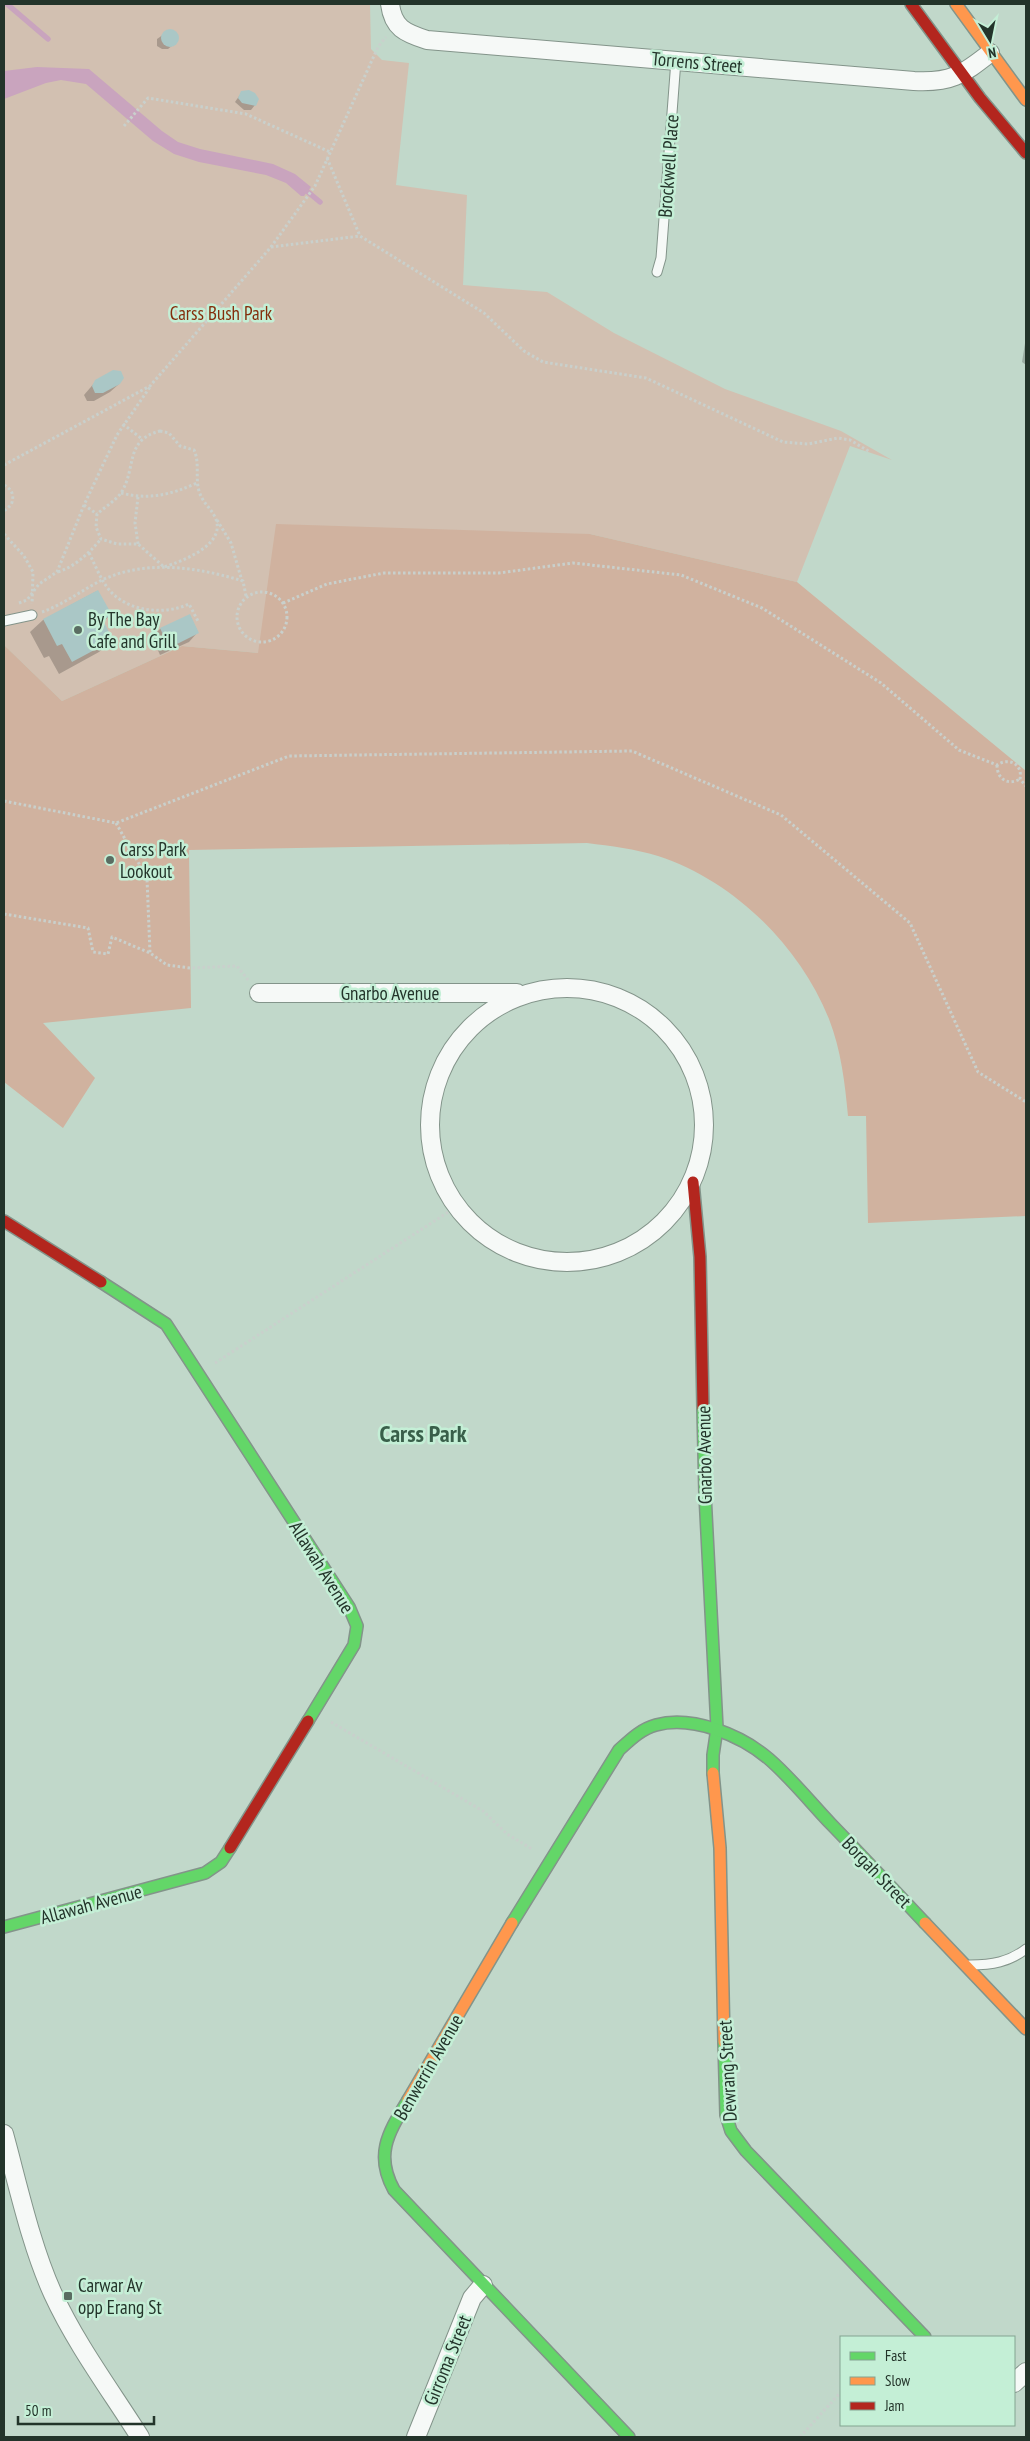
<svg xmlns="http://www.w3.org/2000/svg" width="1030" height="2441" font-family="'PT Sans Narrow',sans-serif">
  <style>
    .green { fill: #d2c0b1 }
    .forest { fill: #d0b29f }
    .water { fill: #c9a4be }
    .shadow { fill: #0003 }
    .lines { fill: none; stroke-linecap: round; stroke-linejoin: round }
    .stream { stroke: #c9a4be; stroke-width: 5.5 }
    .building { fill: #aac7c6 }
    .lane-casing { stroke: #83948a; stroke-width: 11 }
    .street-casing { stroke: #83948a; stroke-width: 20 }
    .fast-casing { stroke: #83948a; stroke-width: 14 }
    .slow-casing { stroke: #83948a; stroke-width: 14 }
    .jam-casing { stroke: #83948a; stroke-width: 14 }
    .path { stroke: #c9d0cc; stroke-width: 3; stroke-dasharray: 2.5 2.5; stroke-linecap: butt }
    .lane { stroke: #f6f9f7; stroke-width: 9 }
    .street { stroke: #f6f9f7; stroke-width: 18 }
    .fast { stroke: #63d668; stroke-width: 11 }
    .slow { stroke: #ff974d; stroke-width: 11 }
    .jam { stroke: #b3261e; stroke-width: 11 }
    .poi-dot { fill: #5a6d62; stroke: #c4efd6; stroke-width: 2 }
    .labels { text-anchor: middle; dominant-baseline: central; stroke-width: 5; stroke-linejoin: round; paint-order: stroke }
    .street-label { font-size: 19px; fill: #23342a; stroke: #c4efd6 }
    .park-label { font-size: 19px; fill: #842e0c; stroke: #c4efd6 }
    .poi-label { font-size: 19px; fill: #23342a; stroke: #c4efd6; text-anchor: start }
    .district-label { font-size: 24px; font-weight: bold; fill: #395f4a; stroke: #c4efd6 }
  </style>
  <rect width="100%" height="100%" fill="#c1d8ca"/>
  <polygon class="green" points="4,4 370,4 371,49 382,60 409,63 396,185 467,195 463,285 547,292 614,333 725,389 841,431 892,460 850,446 797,582 590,534 258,653 182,646 62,701 4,645"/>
  <path class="forest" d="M276 524 590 534 797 582 1026 771V1216L868 1223 866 1116H848C845 1083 841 1050 829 1019 799 945 734 881 658 856 635 849 611 846 587 843L189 850 191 1008 43 1023 95 1078 63 1128 4 1082V645L62 701 182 646 258 653Z"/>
  <polygon class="water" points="37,67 89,69 162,131 178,142 200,149 273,164 295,174 311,187 304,196 301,196 286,183 266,175 199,162 174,154 153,141 86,84 61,80 46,83 4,99 4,71"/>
  <g class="shadow">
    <polygon points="167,32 178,35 178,41 168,49 162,49 157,46 157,39"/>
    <polygon points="242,92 255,105 251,110 244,110 235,102"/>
    <polygon points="1026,337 1026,365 1022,362"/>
    <polygon points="96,381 119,384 110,392 94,401 87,401 84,395"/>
    <polygon points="97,591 110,615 103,622 112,640 99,652 59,674 49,656 44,658 30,632 43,620"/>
    <polygon points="189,616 197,633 189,642 160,655 152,637 160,629"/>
  </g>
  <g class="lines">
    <g class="stream">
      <polyline points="7,4 48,39"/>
      <polyline points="302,187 320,202"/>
    </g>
  </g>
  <g class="building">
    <circle cx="170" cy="38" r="9"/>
    <polygon points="249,90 255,93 259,99 256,106 242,103 238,98 241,91"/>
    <polygon points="113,370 121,371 124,378 120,384 103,393 95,393 92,386 95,380"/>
    <polygon points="98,590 112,615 103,620 113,640 72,662 62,644 57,646 43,619"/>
    <polygon points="190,614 199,633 169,648 160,628"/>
  </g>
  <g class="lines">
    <g class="lane-casing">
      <g id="lane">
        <polyline points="657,272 661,258 676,60"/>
        <polyline points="4,621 32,615"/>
        <path d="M970 1965C992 1965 1009 1962 1026 1949"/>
      </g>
    </g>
    <g class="street-casing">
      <g id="street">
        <path d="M390 4C393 28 405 33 427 40L914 81C951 83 962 75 990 53"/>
        <circle cx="567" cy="1125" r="137"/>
        <polyline points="259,993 517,993"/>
        <path d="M4 2134C18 2185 31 2246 53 2294 76 2344 111 2391 140 2437"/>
        <polyline points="1014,2383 1026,2372"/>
        <polyline points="416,2437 472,2298 483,2285"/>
      </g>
    </g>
    <g class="fast-casing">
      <g id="fast">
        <polyline points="101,1282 166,1324 349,1607 357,1626 354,1645 308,1721"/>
        <polyline points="703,1408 705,1494 717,1728 713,1755 713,1773"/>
        <path d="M512 1923 619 1750C630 1740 641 1729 656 1725 692 1715 741 1735 769 1759 791 1778 811 1803 831 1824 863 1857 894 1890 925 1923"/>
        <polyline points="4,1927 205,1873 221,1862 230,1848"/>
        <polyline points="724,2042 726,2115 731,2131 746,2151 925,2337"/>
        <path d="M408 2100C389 2132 374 2154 394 2190L629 2437"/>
      </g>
    </g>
    <g class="slow-casing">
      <g id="slow">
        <polyline points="956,4 1026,100"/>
        <polyline points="713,1773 720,1848 724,2042"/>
        <polyline points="925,1923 1026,2029"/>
        <polyline points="408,2100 512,1923"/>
      </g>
    </g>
    <g class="jam-casing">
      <g id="jam">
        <polyline points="911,4 980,98 1026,153"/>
        <polyline points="693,1182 700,1257 703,1408"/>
        <polyline points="4,1221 101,1282"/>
        <polyline points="230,1848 308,1721"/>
      </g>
    </g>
    <g class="path">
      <polyline points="124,126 148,98 246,114 330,152"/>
      <polyline points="327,158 360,236"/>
      <polyline points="271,247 360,236 484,313 524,351 543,362 646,378 783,442 808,444 838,438 850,440 870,452"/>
      <polyline points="123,424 142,439"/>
      <path d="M160 431 169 433 180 446 194 450C200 463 195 477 199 491 202 502 210 507 215 517 228 544 183 561 164 567L138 544H117L101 539 96 527 97 514C105 507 115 501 121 493 137 468 124 440 160 431Z"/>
      <polyline points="4,465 150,386 271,247 315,186 378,47 386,37"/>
      <path d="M4 485C12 489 15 496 11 505L4 511"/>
      <path d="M121 493C149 500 170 495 197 483"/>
      <polyline points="84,505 97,514"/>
      <polyline points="217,520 231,543 242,581"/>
      <polyline points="4,534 24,556 33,572 32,604"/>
      <polyline points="138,544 135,523 138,497"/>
      <path d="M89 553C96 566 101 582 112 593 131 612 165 615 189 604L199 623"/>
      <path d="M58 572C76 566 89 553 101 539"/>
      <circle cx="262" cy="617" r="25"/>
      <polyline points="19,603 27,600 39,584 57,572 84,505 117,435 150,387"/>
      <path d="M283 603 327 584 384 573H499L573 563 681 575 762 608 881 683 959 750 997 765C1009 757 1023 764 1020 779L1026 786"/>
      <path d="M42 612C62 605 81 591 100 581 145 559 197 567 243 581L246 596"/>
      <path d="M997 765C997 779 1008 786 1020 779"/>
      <polyline points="4,801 116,823 289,756 632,751 781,815 910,923 978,1072 1026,1102"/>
      <polyline points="116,823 147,878 150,953"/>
      <polyline points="4,914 88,928 93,952 108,954 112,937 150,953 167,965 190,968 237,966 249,981"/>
      <polyline points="215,1363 456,1207"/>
      <polyline points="331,1722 483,1811 507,1834 532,1849"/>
      <polyline points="800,2437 841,2392"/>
    </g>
    <use href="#lane" class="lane"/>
    <use href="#street" class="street"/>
    <use href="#fast" class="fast"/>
    <use href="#slow" class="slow"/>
    <use href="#jam" class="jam"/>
  </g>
  <g class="poi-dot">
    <circle cx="78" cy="630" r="5"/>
    <circle cx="110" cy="860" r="5"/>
    <rect x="63" y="2291" width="10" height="10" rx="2.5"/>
  </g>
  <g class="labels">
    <g class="street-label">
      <text transform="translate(697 62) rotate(5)">Torrens Street</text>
      <text transform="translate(668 166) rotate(-86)">Brockwell Place</text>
      <text x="390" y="993">Gnarbo Avenue</text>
      <text transform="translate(704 1455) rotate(-91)">Gnarbo Avenue</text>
      <text transform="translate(322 1567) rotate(58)">Allawah Avenue</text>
      <text transform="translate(877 1872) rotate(46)">Borgah Street</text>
      <text transform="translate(91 1904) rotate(-15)">Allawah Avenue</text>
      <text transform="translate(428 2067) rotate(-60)">Benwerrin Avenue</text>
      <text transform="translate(727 2071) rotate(-93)">Dewrang Street</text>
      <text transform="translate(447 2360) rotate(-68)">Girroma Street</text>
    </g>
    <g class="park-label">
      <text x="221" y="313">Carss Bush Park</text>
    </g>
    <g class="poi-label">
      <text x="88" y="619">By The Bay<tspan x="88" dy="22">Cafe and Grill</tspan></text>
      <text x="120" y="849">Carss Park<tspan x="120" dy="22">Lookout</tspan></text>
      <text x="78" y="2285">Carwar Av<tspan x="78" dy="22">opp Erang St</tspan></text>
    </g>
    <g class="district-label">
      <text x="423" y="1433">Carss Park</text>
    </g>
  </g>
  <rect width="1030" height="2441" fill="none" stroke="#23342a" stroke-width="10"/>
  <rect x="840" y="2336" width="175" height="90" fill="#c4efd6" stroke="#84a491"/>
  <rect x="850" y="2352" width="25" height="8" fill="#63d668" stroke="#84a491"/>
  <text x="885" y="2361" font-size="15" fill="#23342a">Fast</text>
  <rect x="850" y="2377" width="25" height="8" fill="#ff974d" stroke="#84a491"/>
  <text x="885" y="2386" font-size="15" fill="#23342a">Slow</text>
  <rect x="850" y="2402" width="25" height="8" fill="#b3261e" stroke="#84a491"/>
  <text x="885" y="2411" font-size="15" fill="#23342a">Jam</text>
  <g transform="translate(990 40) rotate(170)" stroke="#c4efd6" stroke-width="4" paint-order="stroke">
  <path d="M0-4L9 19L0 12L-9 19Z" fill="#23342a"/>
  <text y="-8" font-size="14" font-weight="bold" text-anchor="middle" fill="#23342a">N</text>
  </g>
  <path d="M18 2416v8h136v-8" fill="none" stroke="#23342a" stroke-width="2.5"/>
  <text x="25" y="2416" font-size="15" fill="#23342a" stroke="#c4efd6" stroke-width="4" paint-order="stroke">50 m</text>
</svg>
